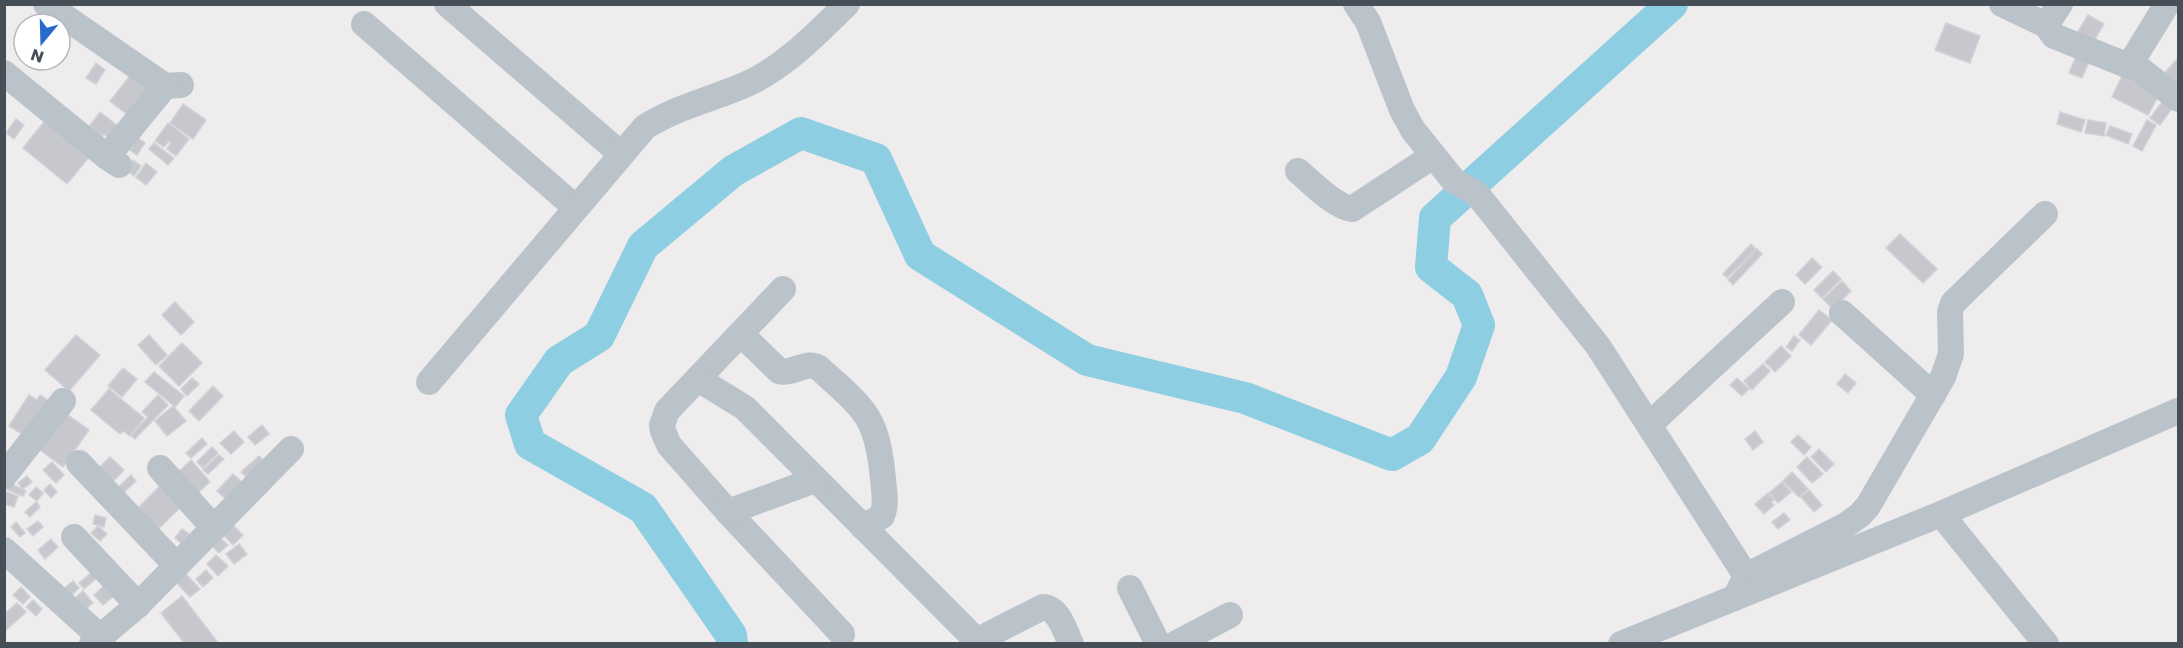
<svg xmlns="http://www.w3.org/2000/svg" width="2183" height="648" font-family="Poppins,sans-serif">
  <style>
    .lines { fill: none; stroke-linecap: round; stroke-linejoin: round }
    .river { stroke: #8dcee3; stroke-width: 32 }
    .building { fill: #c7c8ce; stroke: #d0d2d7; stroke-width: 1.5 }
    .minor { stroke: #bbc3ca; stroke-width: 26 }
  </style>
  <rect width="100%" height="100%" fill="#eeecec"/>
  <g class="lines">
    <polyline class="river" points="732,644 731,635 643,508 530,444 521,415 559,361 599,336 643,246 733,171 801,133 876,159 920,255 1087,360 1245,398 1392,455 1420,439 1461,377 1479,325 1467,295 1431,267 1435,218 1672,4"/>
  </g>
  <g class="building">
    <polygon points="2088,15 2104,24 2089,49 2073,40"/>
    <polygon points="1946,23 1980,36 1970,63 1935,50"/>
    <polygon points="2078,51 2091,57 2082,78 2069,73"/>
    <polygon points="2178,58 2178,90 2162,76"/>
    <polygon points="96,63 105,70 96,84 86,78"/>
    <polygon points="133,72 151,86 128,115 110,101"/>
    <polygon points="2123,74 2160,93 2148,115 2112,97"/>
    <polygon points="2166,97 2175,104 2160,125 2150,118"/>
    <polygon points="183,104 206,120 193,139 170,123"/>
    <polygon points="100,112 119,127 110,139 104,134 98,142 85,132"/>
    <polygon points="2060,112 2085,120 2081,132 2057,124"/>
    <polygon points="48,117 93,152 67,184 23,148"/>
    <polygon points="16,119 24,125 14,139 6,133"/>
    <polygon points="2088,120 2106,123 2104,136 2085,133"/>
    <polygon points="2147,120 2156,125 2142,151 2133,146"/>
    <polygon points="168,123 189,139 176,156 167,149 171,143 169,141 164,147 155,141"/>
    <polygon points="2110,126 2132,134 2128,144 2106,135"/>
    <polygon points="138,138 145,143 137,155 130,150"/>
    <polygon points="154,143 174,158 168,165 149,149"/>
    <polygon points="133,160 141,166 134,176 126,170"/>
    <polygon points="146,163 157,172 146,185 136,177"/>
    <polygon points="1900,234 1937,269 1923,283 1886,248"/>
    <polygon points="1751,244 1756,249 1727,278 1723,274"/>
    <polygon points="1757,249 1762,254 1733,285 1728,280"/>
    <polygon points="1812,258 1822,267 1805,284 1796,275"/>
    <polygon points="1833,271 1841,279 1822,298 1814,290"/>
    <polygon points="1842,281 1851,291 1833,309 1823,299"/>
    <polygon points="175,302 194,322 181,335 162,315"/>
    <polygon points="1819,310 1832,320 1811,345 1799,335"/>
    <polygon points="76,335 100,355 69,391 45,370"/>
    <polygon points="149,335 167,355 156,365 138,345"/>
    <polygon points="1794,336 1800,340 1792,351 1786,347"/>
    <polygon points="182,343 202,363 179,386 159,366"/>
    <polygon points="1781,346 1791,356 1775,372 1765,362"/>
    <polygon points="1763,364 1770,371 1752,390 1744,381"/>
    <polygon points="123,368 137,379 122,397 108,386"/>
    <polygon points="154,372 184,396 175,407 145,382"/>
    <polygon points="1845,374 1856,383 1848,393 1837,384"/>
    <polygon points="192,378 199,384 187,396 181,389"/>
    <polygon points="1737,378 1749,389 1742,396 1730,385"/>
    <polygon points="213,386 223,396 199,421 189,411"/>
    <polygon points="109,389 144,418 130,436 123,431 120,434 91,410"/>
    <polygon points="29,395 37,400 40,395 48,400 25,436 9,426"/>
    <polygon points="158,395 168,405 135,439 131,435 148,417 142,412"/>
    <polygon points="173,406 186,421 167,436 155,421"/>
    <polygon points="62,411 89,430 63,467 36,447"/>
    <polygon points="262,425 269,434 255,445 248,437"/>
    <polygon points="234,431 244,442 231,454 220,443"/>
    <polygon points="1755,431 1763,442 1753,450 1745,439"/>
    <polygon points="1798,435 1811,447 1804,455 1791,442"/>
    <polygon points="202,438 207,444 191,458 186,453"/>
    <polygon points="212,447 218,453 203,468 197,462"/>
    <polygon points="1819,449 1834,464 1826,472 1811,457"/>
    <polygon points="219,455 224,459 208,474 203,470"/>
    <polygon points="259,456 264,461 246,477 241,472"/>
    <polygon points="110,457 124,470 109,486 94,473"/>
    <polygon points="1807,457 1823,474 1812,483 1797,467"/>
    <polygon points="191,460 210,482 193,497 174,476"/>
    <polygon points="52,462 64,475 56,483 43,470"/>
    <polygon points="1792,472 1808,489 1799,497 1783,481"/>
    <polygon points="233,474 248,488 232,505 217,491"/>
    <polygon points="131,475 136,481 118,498 113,492"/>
    <polygon points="27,476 32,482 23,489 18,483"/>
    <polygon points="166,480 187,501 152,535 131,515"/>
    <polygon points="7,482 26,491 23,496 4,488"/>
    <polygon points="1782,482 1791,492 1778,503 1769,493"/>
    <polygon points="50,484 57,492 51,498 44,490"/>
    <polygon points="36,487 43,493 37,501 29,495"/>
    <polygon points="1809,490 1822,505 1814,512 1801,497"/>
    <polygon points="4,491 18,496 14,507 4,504"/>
    <polygon points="1768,493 1774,500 1771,502 1774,505 1764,514 1755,504"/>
    <polygon points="36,502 40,507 30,517 25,512"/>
    <polygon points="1784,513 1790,520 1778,529 1772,522"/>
    <polygon points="95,515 106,518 104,527 93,524"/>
    <polygon points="228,520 243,535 233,545 219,530"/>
    <polygon points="38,521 43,527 33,536 27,529"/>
    <polygon points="16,522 25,533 20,537 11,527"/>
    <polygon points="98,526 107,534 100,541 91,533"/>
    <polygon points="182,529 189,534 181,543 175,538"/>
    <polygon points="218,536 228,545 219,553 210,544"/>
    <polygon points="51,539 58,547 45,559 38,550"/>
    <polygon points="239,544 247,554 234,564 226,554"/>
    <polygon points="216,555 228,566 218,576 207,564"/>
    <polygon points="98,567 103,573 84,589 79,583"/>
    <polygon points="182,570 200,589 190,597 173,579"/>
    <polygon points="206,570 213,578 203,587 196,579"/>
    <polygon points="73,581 79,588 67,599 61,591"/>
    <polygon points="106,584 115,595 103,605 94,595"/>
    <polygon points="21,587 30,597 23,604 13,595"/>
    <polygon points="83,591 93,603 86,609 76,597"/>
    <polygon points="182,596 219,644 185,644 161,613"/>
    <polygon points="33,600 42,609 36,616 26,607"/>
    <polygon points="17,603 26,612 4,632 4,614"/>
  </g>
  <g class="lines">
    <g class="minor">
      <polyline points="46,4 165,86 181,85"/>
      <polyline points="447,4 621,154"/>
      <polyline points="1356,4 1368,22 1402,110 1413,130 1454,181 1477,194 1598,346 1746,576 1735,598"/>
      <polyline points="2002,4 2046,25 2054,36 2129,66 2137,67 2178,99"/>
      <polyline points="364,24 576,208"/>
      <polyline points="2046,25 2060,4"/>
      <polyline points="2129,66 2167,4"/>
      <polyline points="4,73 107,157 119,165"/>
      <polyline points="107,157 165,86"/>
      <path d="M1298 171C1311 182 1335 207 1352 209L1433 156"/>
      <polyline points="783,289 667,411 662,425 663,431 669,445 728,512 842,634"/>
      <polyline points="1842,313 1933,395"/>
      <path d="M741 334 779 371C793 375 805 360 819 368 865 410 877 415 883 479 884 491 887 505 882 516L863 527"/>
      <polyline points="698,379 745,408 980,644"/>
      <path d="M429 382 645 127C676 107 713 99 747 84 786 66 816 34 847 4"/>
      <polyline points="1650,424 1782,302"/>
      <polyline points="79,463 176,565"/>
      <polyline points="160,468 214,528"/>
      <polyline points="4,476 63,401"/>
      <polyline points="728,512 815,480"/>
      <polyline points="1941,514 2046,644"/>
      <polyline points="74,537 138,605"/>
      <polyline points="4,550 100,637"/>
      <polyline points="1746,576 1846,525 1860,515 1868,506 1943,377 1951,354 1950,312 1953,303 2045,214"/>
      <polyline points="1130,588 1158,644"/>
      <path d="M978 640 1043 607C1059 608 1065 631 1071 644"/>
      <polyline points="92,644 138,605 291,449"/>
      <polyline points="1175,644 1230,615"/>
      <polyline points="1621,644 1941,514 2178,411"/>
    </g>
  </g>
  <rect width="2183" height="648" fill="none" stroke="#464e57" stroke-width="12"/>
  <g transform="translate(42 42) rotate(199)"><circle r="28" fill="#ffffff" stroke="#b5b8bc" stroke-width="1.5"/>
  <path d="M0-4.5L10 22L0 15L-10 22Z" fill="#286acc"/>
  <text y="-9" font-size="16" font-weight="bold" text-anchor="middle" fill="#464e57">N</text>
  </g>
</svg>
